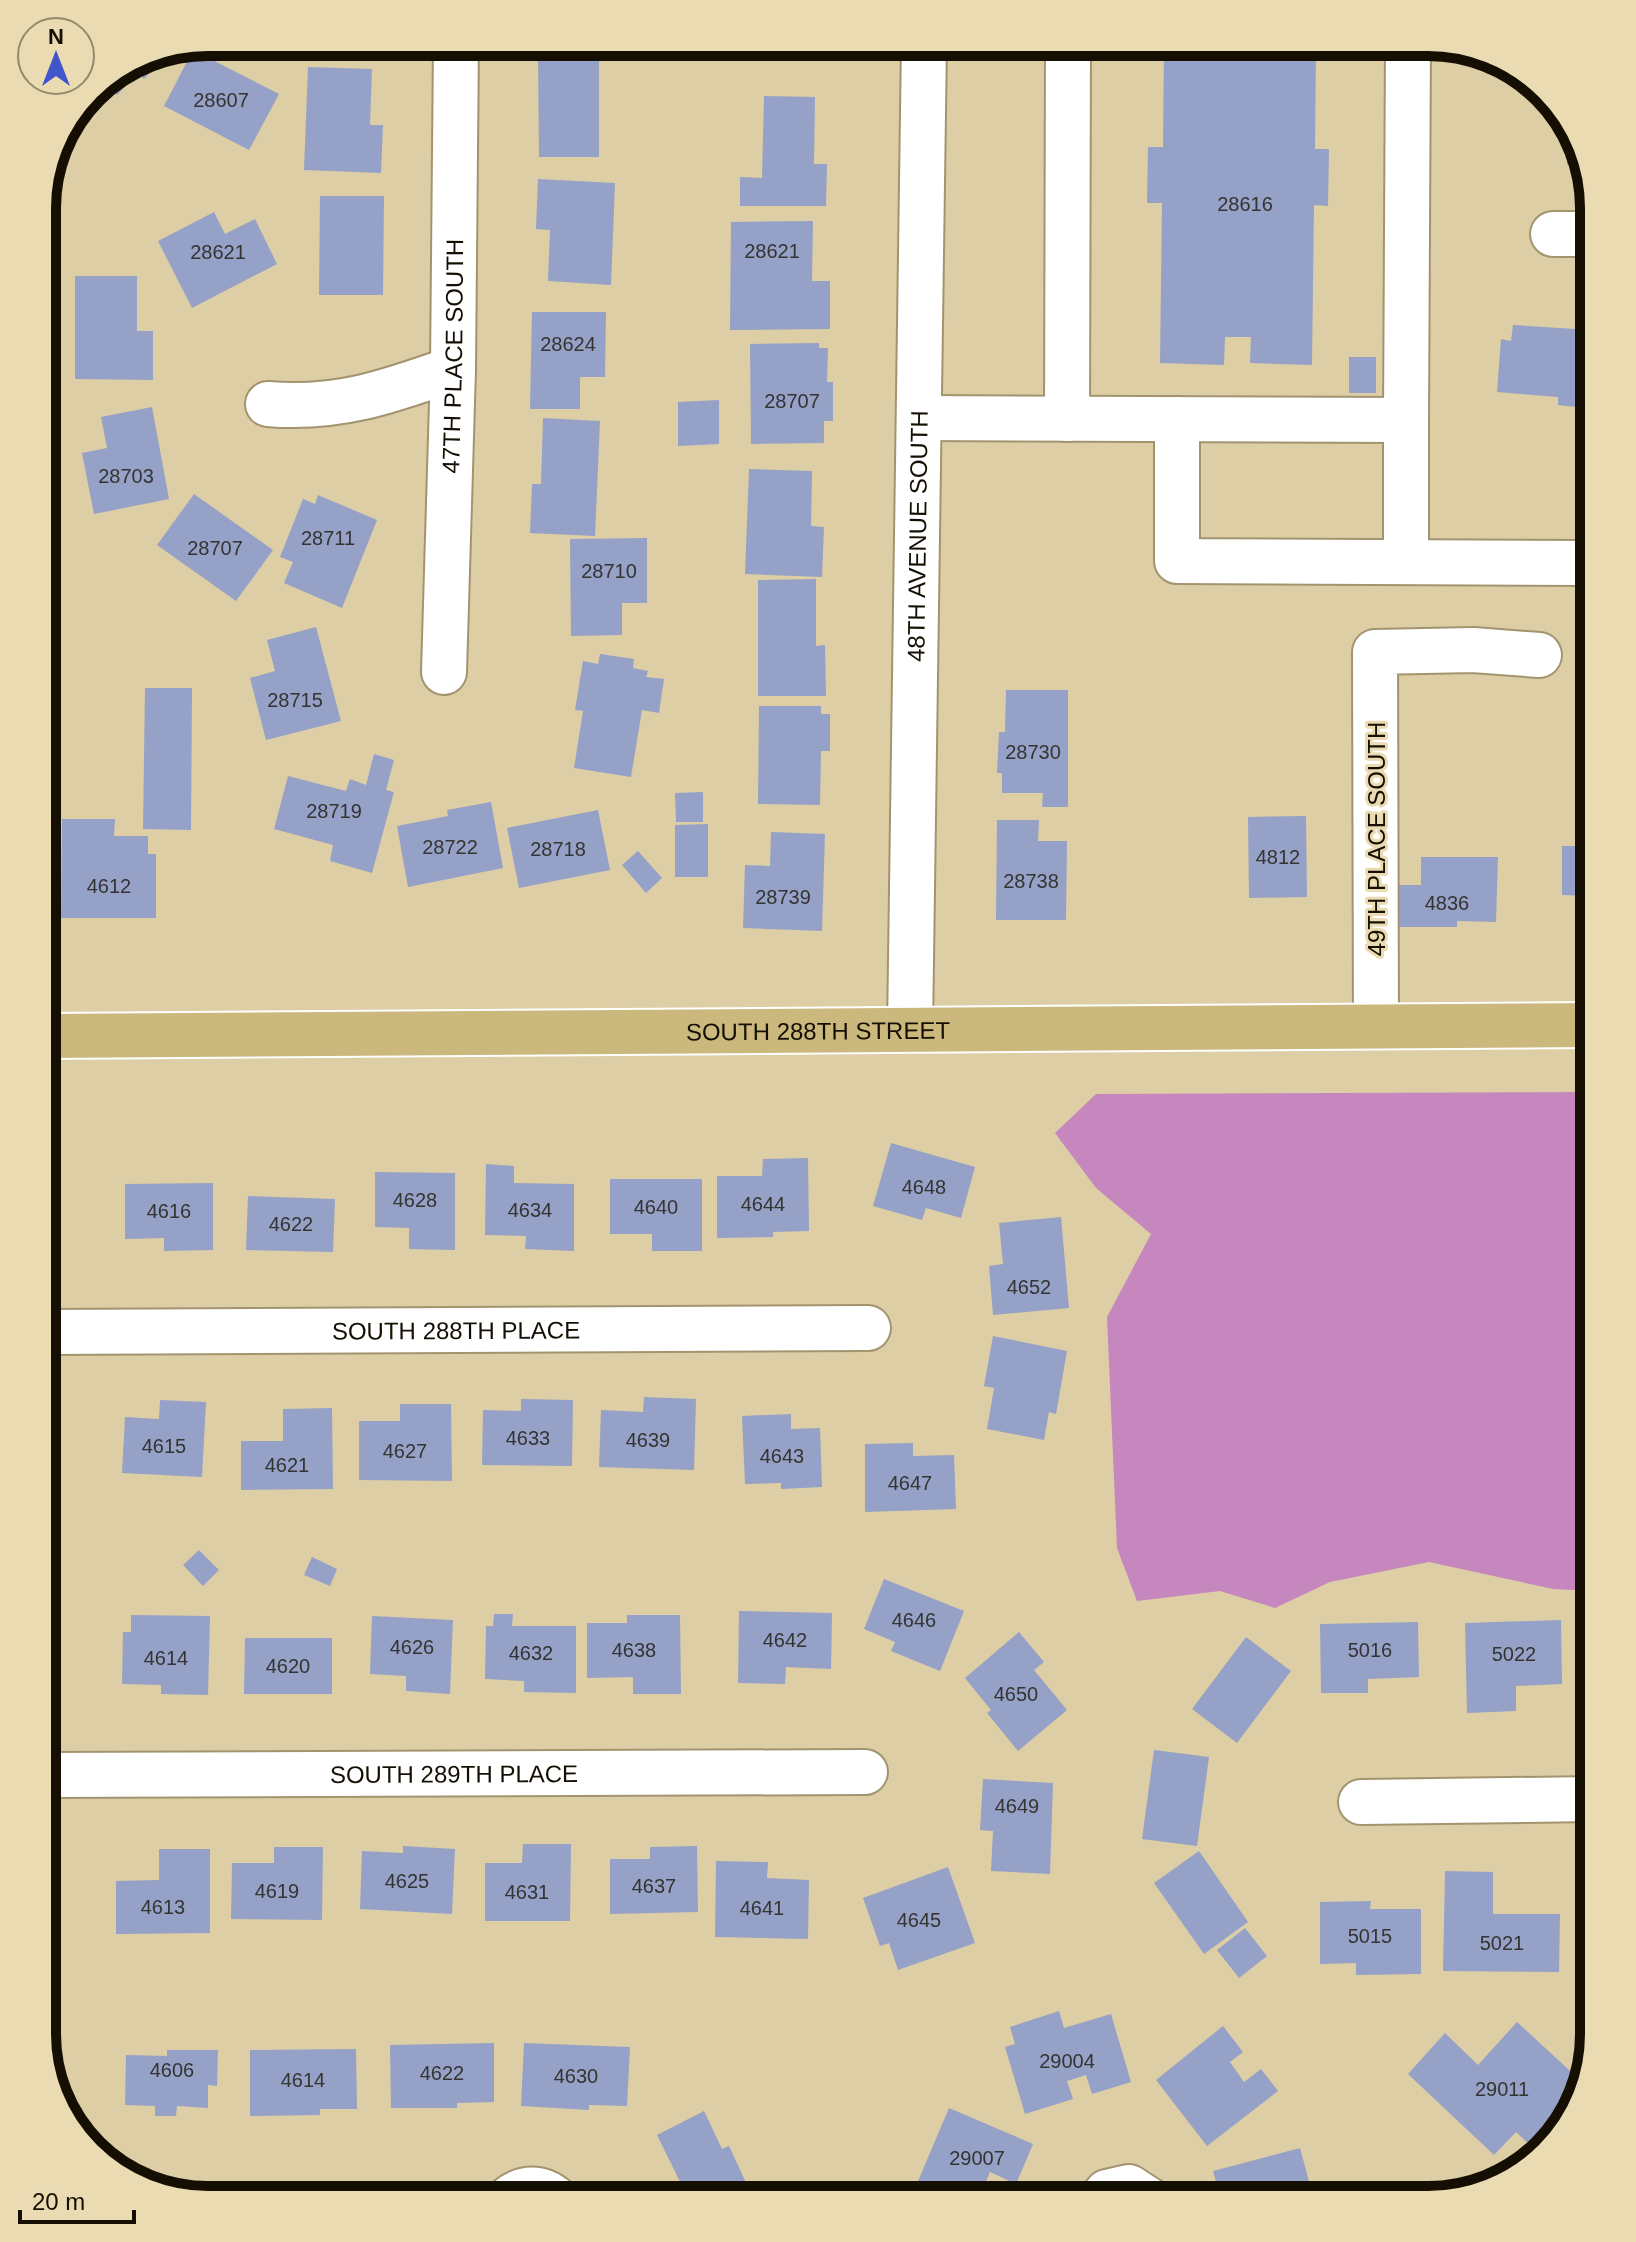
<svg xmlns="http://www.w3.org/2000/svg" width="1636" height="2242" font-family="Helvetica,sans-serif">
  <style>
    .green { fill: #c587bd }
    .building { fill: #95a1c6 }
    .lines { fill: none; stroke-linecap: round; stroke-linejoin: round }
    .minor-casing { stroke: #a2946e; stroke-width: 48 }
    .major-casing { stroke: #fff; stroke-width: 48 }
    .minor { stroke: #fff; stroke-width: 44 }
    .major { stroke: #cab87d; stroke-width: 44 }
    .labels { text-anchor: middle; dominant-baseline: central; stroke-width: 6; stroke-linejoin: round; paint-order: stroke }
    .number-label { font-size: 20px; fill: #343433 }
    .street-label { font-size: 24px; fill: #140f02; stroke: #eadbb3 }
    .rim { fill: none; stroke: #140f02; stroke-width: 10 }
  </style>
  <rect width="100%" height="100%" fill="#ddcea6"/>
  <polygon class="green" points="1594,1092 1594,1591 1553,1589 1429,1562 1330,1582 1275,1608 1220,1591 1137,1601 1117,1548 1107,1317 1151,1234 1096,1188 1055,1133 1096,1094"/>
  <g class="building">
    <polygon points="536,42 586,42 586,50 535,50"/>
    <rect x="769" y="42" width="53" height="18"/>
    <polygon points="1164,42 1316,42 1315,149 1329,149 1328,206 1314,205 1312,365 1250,363 1251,337 1225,337 1224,365 1160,363 1162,203 1147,203 1148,147 1163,147"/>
    <polygon points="173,49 144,79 138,73 117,95 103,81 145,54"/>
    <polygon points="193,50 279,94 249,150 164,106"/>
    <polygon points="599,57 599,157 539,157 538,58"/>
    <polygon points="308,67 372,69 370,125 383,125 381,173 304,170"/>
    <polygon points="764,96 815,97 814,164 827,164 826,206 740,206 740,177 762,178"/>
    <polygon points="1566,119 1571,125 1582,164 1567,165"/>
    <polygon points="538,179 615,183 611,285 548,281 550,230 536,229"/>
    <polygon points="320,196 384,196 383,295 319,295"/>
    <polygon points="214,212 225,234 255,219 277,264 192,308 158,241"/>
    <polygon points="813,221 812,281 830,281 830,329 730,330 731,222"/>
    <polygon points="75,276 137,276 137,331 153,331 153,380 75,379"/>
    <polygon points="532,312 606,312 605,377 580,377 580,409 530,409"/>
    <polygon points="1513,325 1575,329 1575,338 1594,340 1594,409 1558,405 1558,397 1497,392 1501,339 1511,341"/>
    <polygon points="819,343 819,348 828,348 827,382 833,382 833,421 824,421 824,443 751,444 750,344"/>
    <rect x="1349" y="357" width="27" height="36"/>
    <polygon points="719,400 719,444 678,446 678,402"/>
    <polygon points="152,407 169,499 94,514 82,453 107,448 101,417"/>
    <polygon points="543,418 600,421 595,536 530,533 532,484 541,484"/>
    <polygon points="749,469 812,471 811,526 824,527 822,577 745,574"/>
    <polygon points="194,494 273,550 236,601 157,545"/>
    <polygon points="318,495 377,520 342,608 284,583 293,562 280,557 303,499 315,504"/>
    <polygon points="647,538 647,603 622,603 622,635 571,636 570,539"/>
    <polygon points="816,579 816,646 825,645 826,696 758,696 758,580"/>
    <polygon points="316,627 341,721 266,740 250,678 275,671 267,640"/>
    <polygon points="600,654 634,659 633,668 648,671 646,677 664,679 659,713 642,710 631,777 574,768 583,711 575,710 583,661 598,664"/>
    <polygon points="145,688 192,688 191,830 143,829"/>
    <polygon points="1006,690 1068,690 1068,807 1042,807 1043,793 1002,793 1002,773 997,773 999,732 1005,732"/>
    <polygon points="759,706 821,706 821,714 830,714 830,751 821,751 820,805 758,804"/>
    <polygon points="374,754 394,760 386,790 394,792 372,873 330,861 333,845 274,829 288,776 346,791 350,779 366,785"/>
    <polygon points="703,792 703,822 676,822 675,793"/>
    <polygon points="491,802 503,868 408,887 397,826 448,816 447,810"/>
    <polygon points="598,810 610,870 519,888 507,828"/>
    <polygon points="1306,816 1307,897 1249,898 1248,817"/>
    <polygon points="62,819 115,819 114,836 148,836 148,854 156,854 156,918 61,918"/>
    <polygon points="997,820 1039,820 1038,841 1067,841 1066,920 996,920"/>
    <polygon points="708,824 708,877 675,877 675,825"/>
    <polygon points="771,832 825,834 822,931 743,928 745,865 770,866"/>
    <polygon points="1562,846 1594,846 1594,896 1562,895"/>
    <polygon points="638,851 662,878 646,893 622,865"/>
    <polygon points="1421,857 1498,857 1496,922 1457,921 1457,927 1396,927 1397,885 1421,885"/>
    <polygon points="891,1143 975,1167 961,1218 926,1208 922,1220 873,1206"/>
    <polygon points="808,1158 809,1231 773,1232 773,1237 717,1238 717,1176 762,1176 763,1159"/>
    <polygon points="486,1164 514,1166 514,1183 574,1184 574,1251 525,1249 526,1236 485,1235"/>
    <polygon points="375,1172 455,1173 455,1250 409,1249 409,1228 375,1227"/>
    <polygon points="610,1179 702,1179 702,1251 652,1251 652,1234 610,1234"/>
    <polygon points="213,1183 213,1250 164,1251 164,1238 125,1239 125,1184"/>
    <polygon points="248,1196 335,1199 333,1252 246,1250"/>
    <polygon points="1061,1217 1069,1308 993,1315 989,1266 1003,1264 999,1223"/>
    <polygon points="993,1336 1067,1351 1056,1414 1049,1412 1044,1440 987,1429 994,1388 984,1386"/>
    <polygon points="644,1397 696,1399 694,1470 599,1467 601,1410 643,1412"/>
    <polygon points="521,1399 573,1400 572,1466 482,1465 483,1410 521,1411"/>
    <polygon points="160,1400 206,1402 202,1477 122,1473 125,1417 159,1419"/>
    <polygon points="400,1404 451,1404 452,1481 359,1480 359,1421 400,1421"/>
    <polygon points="332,1408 333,1489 241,1490 241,1441 283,1441 283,1409"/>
    <polygon points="791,1414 791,1429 820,1428 822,1487 781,1489 781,1483 745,1484 742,1416"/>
    <polygon points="913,1443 913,1456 954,1455 956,1509 865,1512 865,1444"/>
    <polygon points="199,1550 219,1570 203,1586 183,1565"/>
    <polygon points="312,1557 337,1569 330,1586 304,1575"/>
    <polygon points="884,1579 964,1611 940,1671 891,1651 895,1642 864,1629"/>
    <polygon points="739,1611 832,1613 831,1669 786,1667 785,1684 738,1683"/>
    <polygon points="494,1614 513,1614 512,1626 576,1626 576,1693 524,1692 524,1681 485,1679 486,1626 493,1626"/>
    <polygon points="131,1615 210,1616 208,1695 161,1694 161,1685 122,1684 123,1632 131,1632"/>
    <polygon points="627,1615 680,1615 681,1694 633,1694 633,1677 587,1678 587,1623 627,1623"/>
    <polygon points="372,1616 453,1620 450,1694 406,1691 406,1676 370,1674"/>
    <polygon points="1561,1620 1562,1684 1516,1686 1516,1711 1467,1713 1465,1623"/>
    <polygon points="1418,1622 1419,1677 1368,1679 1368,1693 1321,1693 1320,1624"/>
    <polygon points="1019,1632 1044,1662 1034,1670 1067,1710 1018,1751 987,1713 991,1710 965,1678"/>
    <polygon points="1246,1637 1291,1671 1237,1743 1192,1709"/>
    <polygon points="245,1638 332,1638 332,1694 244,1694"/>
    <polygon points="1583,1657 1594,1657 1594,1703 1584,1703"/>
    <polygon points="1154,1750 1209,1757 1197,1846 1142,1839"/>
    <polygon points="983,1779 1053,1783 1050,1874 991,1871 993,1831 980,1830"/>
    <polygon points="523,1844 571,1844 570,1921 485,1921 485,1863 522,1863"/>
    <polygon points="403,1846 455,1849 452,1914 360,1909 362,1851 403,1853"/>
    <polygon points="697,1846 698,1912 610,1914 610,1859 650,1859 650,1847"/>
    <polygon points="274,1847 323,1847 322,1920 231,1919 232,1863 274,1863"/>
    <polygon points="159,1849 210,1849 210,1933 116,1934 116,1881 159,1880"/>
    <polygon points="1199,1851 1248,1922 1204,1954 1154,1883"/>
    <polygon points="716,1861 768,1862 767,1878 809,1880 808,1939 715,1937"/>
    <polygon points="948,1867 975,1943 898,1970 889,1943 880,1946 863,1898"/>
    <polygon points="1445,1871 1493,1872 1493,1914 1560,1914 1559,1972 1443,1971"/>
    <polygon points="1371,1901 1370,1909 1421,1909 1421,1974 1356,1975 1356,1963 1320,1964 1320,1902"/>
    <polygon points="1245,1928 1267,1956 1239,1978 1217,1950"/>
    <polygon points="1059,2011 1064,2028 1111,2014 1131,2082 1092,2094 1086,2075 1067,2081 1073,2099 1025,2114 1005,2047 1015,2044 1010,2027"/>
    <polygon points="1517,2022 1581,2081 1577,2097 1570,2104 1574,2108 1572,2116 1537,2152 1516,2132 1494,2155 1408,2074 1445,2033 1478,2065"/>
    <polygon points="1223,2026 1243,2052 1230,2062 1244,2082 1261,2069 1278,2091 1207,2146 1156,2080"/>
    <polygon points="494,2043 494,2102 457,2103 457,2108 391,2108 390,2045"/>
    <polygon points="524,2043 630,2047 627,2106 589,2105 589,2110 521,2106"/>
    <polygon points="356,2049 357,2109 320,2109 320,2115 250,2116 250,2050"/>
    <polygon points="167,2050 218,2050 217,2086 208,2085 208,2108 177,2106 176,2116 155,2116 155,2106 125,2105 126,2055 167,2056"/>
    <polygon points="949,2108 1033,2144 1016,2184 990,2172 978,2200 910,2200"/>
    <polygon points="704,2111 722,2149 729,2146 749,2189 727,2200 689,2200 657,2135"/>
    <polygon points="1300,2148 1314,2200 1221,2200 1213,2171"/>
  </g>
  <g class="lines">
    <g class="minor-casing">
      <g id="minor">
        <polyline points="1553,234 1594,234"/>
        <path d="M268 404C337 410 388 392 453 369"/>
        <polyline points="919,418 1406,420 1408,42"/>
        <polyline points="1067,419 1068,42"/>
        <polyline points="1177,419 1177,561 1589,563"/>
        <polyline points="1406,562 1406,420"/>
        <path id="s1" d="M444 672 453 369 456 42"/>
        <polyline points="1376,1026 1375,652 1473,650 1539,655"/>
        <path id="s2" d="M910 1030 924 42"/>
        <path id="s3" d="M42 1332 868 1328"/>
        <path id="s4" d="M42 1775 865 1772"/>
        <polyline points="1361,1802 1594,1799"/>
        <path d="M507 2200C523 2186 541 2186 557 2200"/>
        <polyline points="1100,2200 1107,2192 1129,2187 1149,2200"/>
      </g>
    </g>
    <g class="major-casing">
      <g id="major">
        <path id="s5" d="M42 1036 1594 1025"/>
      </g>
    </g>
    <use href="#minor" class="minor"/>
    <use href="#major" class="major"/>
  </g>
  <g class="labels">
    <g class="number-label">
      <text x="221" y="100">28607</text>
      <text x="1245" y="204">28616</text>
      <text x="772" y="251">28621</text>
      <text x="218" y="252">28621</text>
      <text x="568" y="344">28624</text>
      <text x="792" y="401">28707</text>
      <text x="126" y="476">28703</text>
      <text x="328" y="538">28711</text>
      <text x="215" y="548">28707</text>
      <text x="609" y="571">28710</text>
      <text x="295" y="700">28715</text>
      <text x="1033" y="752">28730</text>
      <text x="334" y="811">28719</text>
      <text x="450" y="847">28722</text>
      <text x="558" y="849">28718</text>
      <text x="1278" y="857">4812</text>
      <text x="1031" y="881">28738</text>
      <text x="109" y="886">4612</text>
      <text x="783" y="897">28739</text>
      <text x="1447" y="903">4836</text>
      <text x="924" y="1187">4648</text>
      <text x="415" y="1200">4628</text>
      <text x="763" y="1204">4644</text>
      <text x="656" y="1207">4640</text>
      <text x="530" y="1210">4634</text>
      <text x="169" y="1211">4616</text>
      <text x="291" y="1224">4622</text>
      <text x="1029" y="1287">4652</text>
      <text x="528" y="1438">4633</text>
      <text x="648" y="1440">4639</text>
      <text x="164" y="1446">4615</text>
      <text x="405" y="1451">4627</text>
      <text x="782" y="1456">4643</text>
      <text x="287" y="1465">4621</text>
      <text x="910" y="1483">4647</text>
      <text x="914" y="1620">4646</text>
      <text x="785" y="1640">4642</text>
      <text x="412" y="1647">4626</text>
      <text x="634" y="1650">4638</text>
      <text x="1370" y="1650">5016</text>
      <text x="531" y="1653">4632</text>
      <text x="1514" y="1654">5022</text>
      <text x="166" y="1658">4614</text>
      <text x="288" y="1666">4620</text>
      <text x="1016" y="1694">4650</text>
      <text x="1017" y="1806">4649</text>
      <text x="407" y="1881">4625</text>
      <text x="654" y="1886">4637</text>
      <text x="277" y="1891">4619</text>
      <text x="527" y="1892">4631</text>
      <text x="163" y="1907">4613</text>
      <text x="762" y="1908">4641</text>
      <text x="919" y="1920">4645</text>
      <text x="1370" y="1936">5015</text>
      <text x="1502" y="1943">5021</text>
      <text x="1067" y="2061">29004</text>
      <text x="172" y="2070">4606</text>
      <text x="442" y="2073">4622</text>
      <text x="576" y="2076">4630</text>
      <text x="303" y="2080">4614</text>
      <text x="1502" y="2089">29011</text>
      <text x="977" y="2158">29007</text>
    </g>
    <g class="street-label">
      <text stroke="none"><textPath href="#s1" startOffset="316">47TH PLACE SOUTH</textPath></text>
      <text stroke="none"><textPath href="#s2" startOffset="494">48TH AVENUE SOUTH</textPath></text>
      <text transform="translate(1376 839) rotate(-90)">49TH PLACE SOUTH</text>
      <text stroke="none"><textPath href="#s5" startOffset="776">SOUTH 288TH STREET</textPath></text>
      <text stroke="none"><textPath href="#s3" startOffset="414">SOUTH 288TH PLACE</textPath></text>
      <text stroke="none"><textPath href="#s4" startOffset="412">SOUTH 289TH PLACE</textPath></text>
    </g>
  </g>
  <path d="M0 0H1636V2242H0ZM208 56H1428A152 152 0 0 1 1580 208V2034A152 152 0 0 1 1428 2186H208A152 152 0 0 1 56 2034V208A152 152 0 0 1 208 56Z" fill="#eadbb3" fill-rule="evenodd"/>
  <path class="rim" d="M208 56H1428A152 152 0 0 1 1580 208V2034A152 152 0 0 1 1428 2186H208A152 152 0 0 1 56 2034V208A152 152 0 0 1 208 56Z"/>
  <g transform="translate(56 56)"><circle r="38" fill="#eadbb3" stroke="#94896c" stroke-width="2"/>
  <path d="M0-6L14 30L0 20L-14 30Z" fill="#4055c9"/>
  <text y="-12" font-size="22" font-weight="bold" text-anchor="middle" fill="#140f02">N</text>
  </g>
  <path d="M20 2210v12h114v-12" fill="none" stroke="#140f02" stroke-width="4"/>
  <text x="32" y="2210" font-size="24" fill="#140f02" stroke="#eadbb3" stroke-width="6" paint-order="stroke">20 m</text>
</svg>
